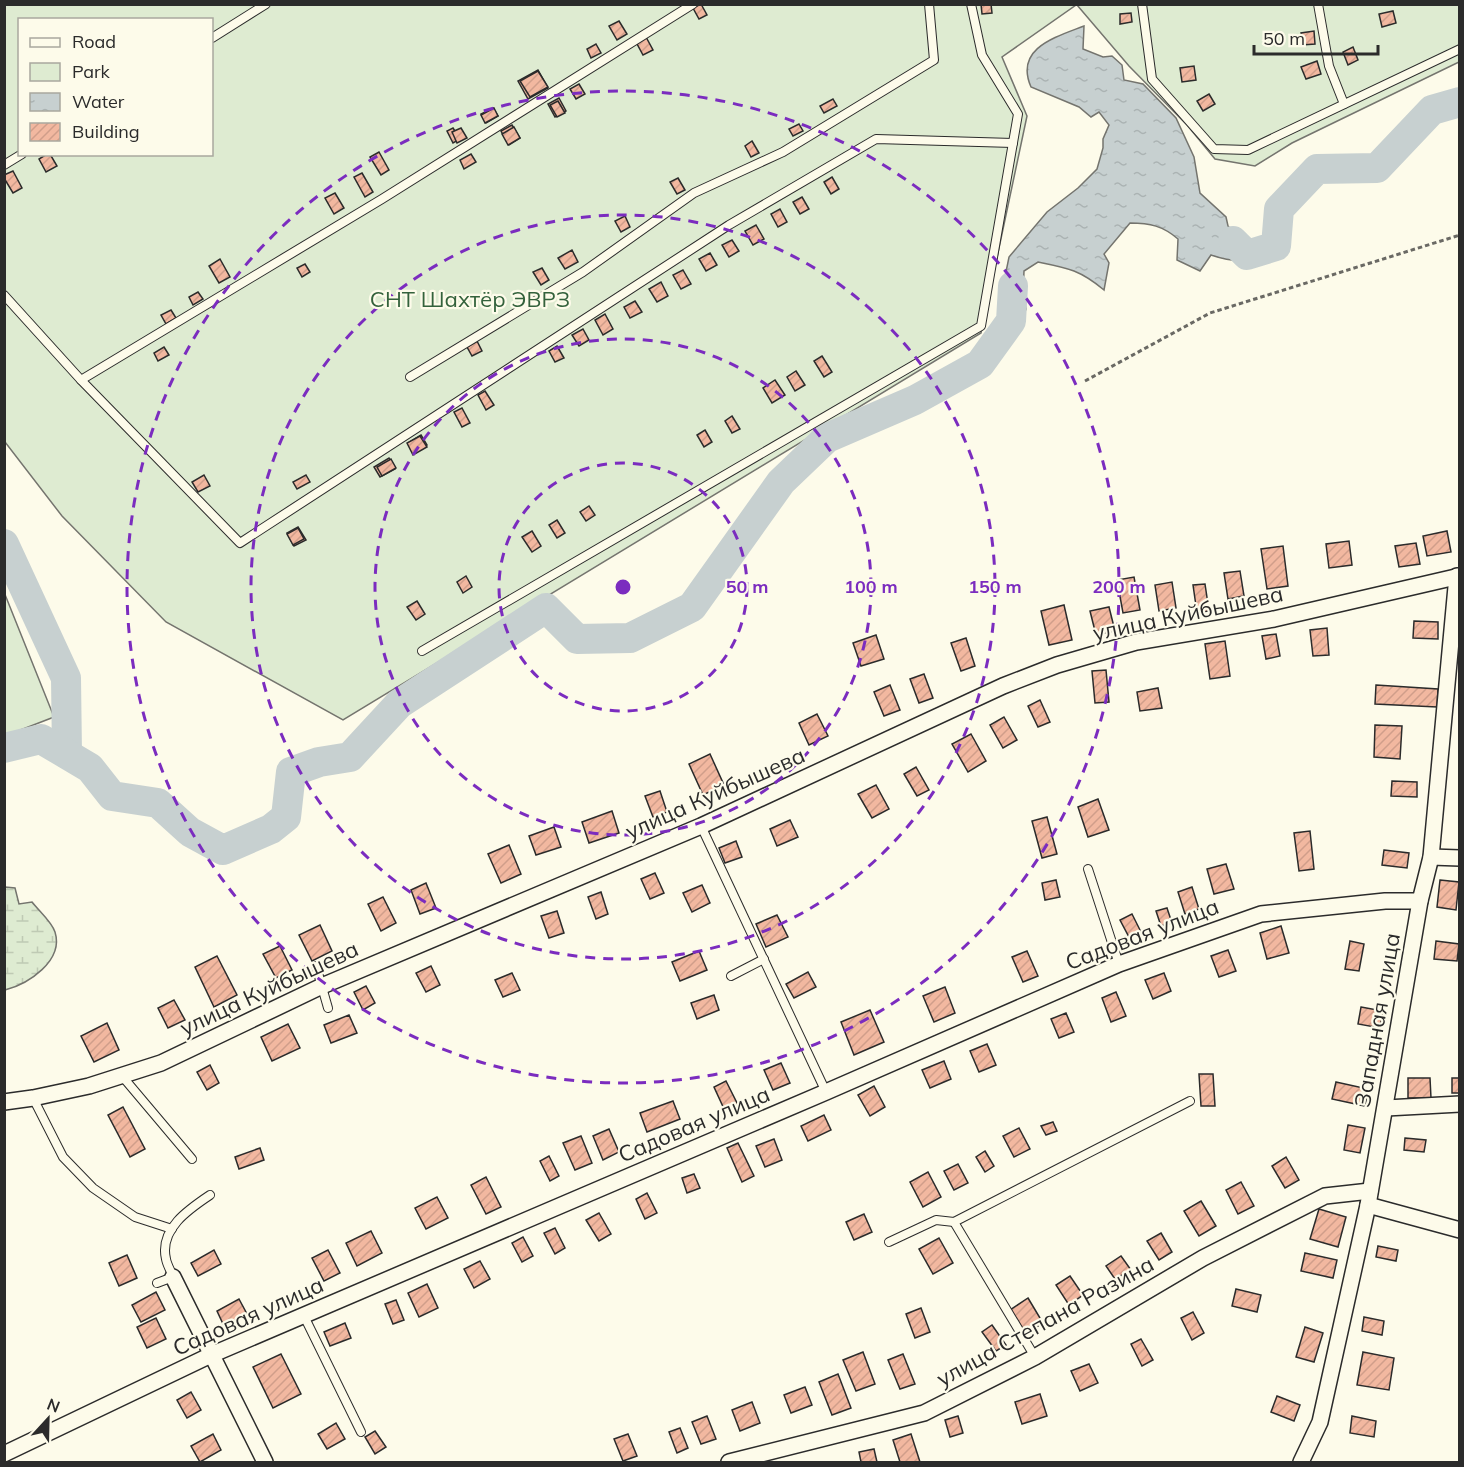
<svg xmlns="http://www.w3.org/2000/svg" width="1464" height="1467" font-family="Mulish,sans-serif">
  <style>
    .green { fill: #deebd1; stroke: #74746e; stroke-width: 1.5; fill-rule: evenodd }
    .wetland { fill: url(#wetland-marsh); stroke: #74746e; stroke-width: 1.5 }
    .water { fill: url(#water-ripples); stroke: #74746e; stroke-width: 1.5 }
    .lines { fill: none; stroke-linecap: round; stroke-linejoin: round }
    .river { stroke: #c7d0d0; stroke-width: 30 }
    .building { fill: url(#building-hatch); stroke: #2b2b2b; stroke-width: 1.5 }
    .service-casing { stroke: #2b2b2b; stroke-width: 10 }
    .minor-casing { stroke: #2b2b2b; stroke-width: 18 }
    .path { stroke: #6a6964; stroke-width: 3; stroke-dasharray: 4.5 3; stroke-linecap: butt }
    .service { stroke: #fdfbea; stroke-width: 8 }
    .minor { stroke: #fdfbea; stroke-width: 15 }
    .ring { fill: none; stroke: #7b2cbf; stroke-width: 3; stroke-dasharray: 10 8 }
    .labels { text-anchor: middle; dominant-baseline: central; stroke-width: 4.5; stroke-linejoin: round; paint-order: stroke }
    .park-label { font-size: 22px; fill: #34623c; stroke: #fdfbea }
    .street-label { font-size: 22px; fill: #2b2b2b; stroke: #fdfbea }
    .centre { fill: #7b2cbf; stroke: #fdfbea; stroke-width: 3 }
    .ring-label { font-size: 18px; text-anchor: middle; font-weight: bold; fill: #7b2cbf; stroke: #fdfbea; stroke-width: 4.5; stroke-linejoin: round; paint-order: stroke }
  </style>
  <defs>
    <pattern id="wetland-marsh" width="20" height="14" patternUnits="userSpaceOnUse" patternTransform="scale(1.5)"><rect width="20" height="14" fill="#deebd1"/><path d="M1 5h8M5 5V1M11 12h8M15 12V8" fill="none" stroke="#bfcab4"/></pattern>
    <pattern id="water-ripples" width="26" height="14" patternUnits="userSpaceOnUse" patternTransform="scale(1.5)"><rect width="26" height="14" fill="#c7d0d0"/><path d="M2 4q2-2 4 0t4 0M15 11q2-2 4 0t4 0" fill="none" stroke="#abb3b3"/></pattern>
    <pattern id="building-hatch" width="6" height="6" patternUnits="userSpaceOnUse" patternTransform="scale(1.5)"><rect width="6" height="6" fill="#f2b8a0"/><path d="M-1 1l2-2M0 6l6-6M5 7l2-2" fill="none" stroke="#d09e8a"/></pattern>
  </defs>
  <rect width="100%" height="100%" fill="#fdfbea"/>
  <g class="green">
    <path d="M5 5H1076L1002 57 1027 116 981 333 343 720 166 622 62 516 5 442ZM20 20H212V154H20Z"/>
    <polygon points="1077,5 1459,5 1459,62 1292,143 1255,166 1215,159 1187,125 1129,66"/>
    <polygon points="4,592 54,717 5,736 4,736"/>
  </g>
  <path class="wetland" d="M5 887 15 888 19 904 32 902C39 911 52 922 55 932 64 961 28 984 5 990Z"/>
  <path class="water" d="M1084 26 1083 49 1103 57 1112 56 1122 65 1124 80 1143 84 1176 118 1194 157 1200 193 1226 217 1228 226 1247 248 1264 243 1269 255C1250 263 1231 262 1211 255L1200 271 1177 260 1178 239C1163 226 1150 223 1130 223L1104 254 1109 263 1104 290C1080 270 1068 268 1038 262L1024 271 1023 294 1026 309 1018 331 1003 320 999 306 1009 257 1047 212 1078 188 1097 169 1103 148V139L1109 125 1099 112 1091 117 1079 107 1031 87C1014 48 1056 37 1084 26Z"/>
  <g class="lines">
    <g class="river">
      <polyline points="1233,241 1247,255 1276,246 1279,209 1317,169 1377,168 1432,110 1460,102"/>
      <polyline points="4,544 66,678 67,754"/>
      <polyline points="4,748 41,739 90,768 112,796 158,803 190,832 223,850 271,829 286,817 291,772 319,762 350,757 399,704 546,608 577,639 630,638 692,607 781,482 827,438 915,400 980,364 1011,321 1013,286"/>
    </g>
  </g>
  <g class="building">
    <polygon points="701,4 707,15 699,19 693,8"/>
    <polygon points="981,4 991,4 992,13 982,14"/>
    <polygon points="1393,11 1396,23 1382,27 1379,14"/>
    <polygon points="1131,13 1132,22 1120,24 1120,14"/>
    <polygon points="619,21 627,34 617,40 609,26"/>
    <polygon points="1314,31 1315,44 1302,45 1301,33"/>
    <polygon points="646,37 653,50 643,55 636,42"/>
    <polygon points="596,44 601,53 591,58 587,49"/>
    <polygon points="1353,47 1358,60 1348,65 1343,52"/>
    <polygon points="1317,61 1321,74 1306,79 1301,67"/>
    <polygon points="1194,66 1196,80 1182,82 1180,68"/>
    <polygon points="538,70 548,88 528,99 518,81"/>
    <polygon points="538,71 548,87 530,97 520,81"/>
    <polygon points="579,84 585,94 576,99 570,89"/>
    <polygon points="1209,94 1215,104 1203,111 1197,101"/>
    <polygon points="559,98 566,111 555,117 548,104"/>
    <polygon points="833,99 837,106 824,113 820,106"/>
    <polygon points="558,101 565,113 557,117 550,105"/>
    <polygon points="493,108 498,116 486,123 481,114"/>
    <polygon points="494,108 498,116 485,123 481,115"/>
    <polygon points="799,124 803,131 793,136 789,129"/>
    <polygon points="512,125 520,138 509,145 501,131"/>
    <polygon points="514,127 520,138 508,145 502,134"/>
    <polygon points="453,128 460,139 453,143 447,131"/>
    <polygon points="461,128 467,138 457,143 452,132"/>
    <polygon points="752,141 759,153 751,157 745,146"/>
    <polygon points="379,152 389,170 381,175 370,157"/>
    <polygon points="47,154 50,154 57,166 46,172 39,159"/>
    <polygon points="471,154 476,162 464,169 460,160"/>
    <polygon points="13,171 22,188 13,193 4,178 4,175"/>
    <polygon points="362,173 373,192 365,197 354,177"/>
    <polygon points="832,177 839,189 831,194 824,182"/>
    <polygon points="678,178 685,190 677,194 670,182"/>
    <polygon points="335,193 344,208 334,214 325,198"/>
    <polygon points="802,197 809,209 800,214 793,202"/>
    <polygon points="780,209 787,222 778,227 771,214"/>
    <polygon points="625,216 630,227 621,232 615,221"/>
    <polygon points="756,225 764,239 753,245 745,231"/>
    <polygon points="732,240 739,251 729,257 722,245"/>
    <polygon points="572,250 578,262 565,269 558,258"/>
    <polygon points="710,253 717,265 706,271 699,259"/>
    <polygon points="220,259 230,277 219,283 209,266"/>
    <polygon points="305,264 310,272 302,277 297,268"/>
    <polygon points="542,268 549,280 541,285 533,272"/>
    <polygon points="683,270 691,284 681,289 673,275"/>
    <polygon points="661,282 668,296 657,302 649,289"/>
    <polygon points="198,292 203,299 193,305 189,297"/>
    <polygon points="635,301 642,312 630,318 624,307"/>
    <polygon points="171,310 176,318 166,324 161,315"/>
    <polygon points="605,314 613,329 603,335 595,320"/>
    <polygon points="583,329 589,340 579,346 572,335"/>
    <polygon points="477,341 482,351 472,356 467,347"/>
    <polygon points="557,346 564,358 555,362 549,351"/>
    <polygon points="164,347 169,355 158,361 154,353"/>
    <polygon points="822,356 832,372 824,377 814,361"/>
    <polygon points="796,371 805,385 795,391 787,377"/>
    <polygon points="775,380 785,395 772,403 763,388"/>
    <polygon points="485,391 494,405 486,410 478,395"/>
    <polygon points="462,408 470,423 462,427 454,412"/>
    <polygon points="732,416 740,429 732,433 725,421"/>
    <polygon points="705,430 712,442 704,447 697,435"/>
    <polygon points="421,435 427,445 413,453 408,443"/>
    <polygon points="420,436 427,447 413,455 407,443"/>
    <polygon points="389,458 395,469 380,477 374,467"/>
    <polygon points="391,459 396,468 382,476 377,467"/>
    <polygon points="204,475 210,486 198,492 192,482"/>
    <polygon points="306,475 310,482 297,489 293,482"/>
    <polygon points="589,506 595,515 586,521 580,512"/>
    <polygon points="557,520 565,533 557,538 549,525"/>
    <polygon points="298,527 306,540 294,546 287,533"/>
    <polygon points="298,528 304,539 293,545 287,534"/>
    <polygon points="532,531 541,546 532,552 522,537"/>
    <polygon points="1447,531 1451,552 1427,556 1423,536"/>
    <polygon points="1349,541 1352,565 1329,568 1326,544"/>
    <polygon points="1416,543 1420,564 1399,567 1395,546"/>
    <polygon points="1283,546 1288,586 1267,589 1261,549"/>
    <polygon points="1240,571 1244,596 1228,599 1224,573"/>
    <polygon points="466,576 472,587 463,593 457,582"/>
    <polygon points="1134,577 1140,610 1123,613 1117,580"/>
    <polygon points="1172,582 1176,608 1159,611 1155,585"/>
    <polygon points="1205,584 1209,611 1197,613 1193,585"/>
    <polygon points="417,601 425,614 416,620 407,607"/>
    <polygon points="1064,605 1072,640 1049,645 1041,611"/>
    <polygon points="1109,607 1115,631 1096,635 1090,611"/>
    <polygon points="1414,621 1438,622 1438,639 1413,638"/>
    <polygon points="1327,628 1329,655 1313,656 1310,630"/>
    <polygon points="1276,634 1280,656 1266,659 1262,636"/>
    <polygon points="876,635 884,659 861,666 853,643"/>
    <polygon points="966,638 975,666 961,671 951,643"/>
    <polygon points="1225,641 1230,676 1210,679 1205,644"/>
    <polygon points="1106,670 1109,702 1095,703 1092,671"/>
    <polygon points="924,674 933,698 919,703 910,679"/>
    <polygon points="890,685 900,710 884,716 874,692"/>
    <polygon points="1376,685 1438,689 1437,707 1375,704"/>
    <polygon points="1158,688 1162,708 1140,711 1137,692"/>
    <polygon points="1040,700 1050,722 1038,727 1028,706"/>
    <polygon points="817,714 828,736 809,745 799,723"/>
    <polygon points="1004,717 1017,740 1003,748 990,725"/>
    <polygon points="1375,725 1402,726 1400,759 1374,757"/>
    <polygon points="971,734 986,761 968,772 952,744"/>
    <polygon points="710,754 724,785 703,795 689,764"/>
    <polygon points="916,767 929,790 917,796 904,774"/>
    <polygon points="1392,781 1417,782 1417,797 1391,796"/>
    <polygon points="876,785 889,809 872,818 858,794"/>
    <polygon points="660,791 667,812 653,817 645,796"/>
    <polygon points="1098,799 1109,830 1088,837 1078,807"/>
    <polygon points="612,811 619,833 589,843 582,822"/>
    <polygon points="1047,817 1057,854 1042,858 1032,821"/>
    <polygon points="790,820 798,837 777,846 770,829"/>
    <polygon points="554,827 561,847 536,855 529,836"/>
    <polygon points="1310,831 1314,869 1299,871 1294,833"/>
    <polygon points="736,841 742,857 725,863 719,848"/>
    <polygon points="509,845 521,874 501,883 488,854"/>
    <polygon points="1384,850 1409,853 1407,868 1382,865"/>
    <polygon points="1226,864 1234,889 1214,894 1207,869"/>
    <polygon points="655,873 664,893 650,899 641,879"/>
    <polygon points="1056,880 1060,897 1045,900 1042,883"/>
    <polygon points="1440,880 1459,882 1456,910 1437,907"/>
    <polygon points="426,883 436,908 420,914 411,890"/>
    <polygon points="702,885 710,903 692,912 683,893"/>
    <polygon points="1192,887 1199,909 1185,914 1178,892"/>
    <polygon points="601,892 608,914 596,919 588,897"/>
    <polygon points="383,897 396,923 381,931 368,904"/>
    <polygon points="1167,908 1172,923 1161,926 1156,911"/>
    <polygon points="557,911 564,933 549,938 541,916"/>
    <polygon points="1132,914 1141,932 1129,937 1120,920"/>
    <polygon points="777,915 788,937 766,947 756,924"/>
    <polygon points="320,925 332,951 312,961 299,935"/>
    <polygon points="1281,926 1289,953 1267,959 1260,933"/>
    <polygon points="1350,941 1364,944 1359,971 1345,969"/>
    <polygon points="1436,941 1459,944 1457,961 1434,959"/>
    <polygon points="280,946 292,970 276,978 263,954"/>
    <polygon points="1228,950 1236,971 1219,977 1211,956"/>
    <polygon points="699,951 707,970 680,981 672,962"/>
    <polygon points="1027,951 1038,976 1023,982 1012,957"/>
    <polygon points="217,956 237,995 214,1007 195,967"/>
    <polygon points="431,966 440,985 426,992 416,973"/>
    <polygon points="808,972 816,987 794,998 786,984"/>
    <polygon points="512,973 520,990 503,997 495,980"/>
    <polygon points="1164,973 1171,991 1153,999 1145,980"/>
    <polygon points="366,986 375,1003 363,1010 354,992"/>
    <polygon points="945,987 955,1013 934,1022 923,996"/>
    <polygon points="1116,992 1126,1016 1111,1022 1102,998"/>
    <polygon points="714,995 719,1010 697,1019 691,1003"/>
    <polygon points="174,1000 185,1020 168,1028 158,1008"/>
    <polygon points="1361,1007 1383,1011 1380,1028 1358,1024"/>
    <polygon points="870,1010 884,1042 854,1055 841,1022"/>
    <polygon points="1066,1013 1074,1032 1059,1038 1051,1019"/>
    <polygon points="349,1015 357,1033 331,1043 324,1025"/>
    <polygon points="107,1023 119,1050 94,1062 81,1036"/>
    <polygon points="288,1024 300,1048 272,1061 261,1037"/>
    <polygon points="987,1044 996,1065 979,1072 970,1051"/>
    <polygon points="944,1061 951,1079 930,1088 922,1070"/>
    <polygon points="781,1063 790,1083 773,1090 764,1070"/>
    <polygon points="210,1065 219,1083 207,1090 197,1072"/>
    <polygon points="1199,1074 1213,1074 1215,1106 1201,1106"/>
    <polygon points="1408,1078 1430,1078 1431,1098 1408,1098"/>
    <rect x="1452" y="1078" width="8" height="15"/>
    <polygon points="726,1081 738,1105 725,1111 714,1087"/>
    <polygon points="1336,1082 1368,1089 1365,1106 1332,1099"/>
    <polygon points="874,1086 885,1107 870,1116 858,1095"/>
    <polygon points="673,1101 680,1119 647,1132 640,1113"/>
    <polygon points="123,1107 145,1149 130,1157 108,1115"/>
    <polygon points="824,1115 831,1130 808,1141 801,1126"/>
    <polygon points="1053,1122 1057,1131 1046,1135 1041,1126"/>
    <polygon points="1348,1125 1365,1128 1360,1153 1344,1150"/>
    <polygon points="1019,1128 1030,1149 1014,1157 1003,1136"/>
    <polygon points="609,1129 619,1152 603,1160 593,1136"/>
    <polygon points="581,1136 592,1163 575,1170 563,1143"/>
    <polygon points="1405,1138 1426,1140 1424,1152 1404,1150"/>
    <polygon points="774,1139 782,1160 765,1167 756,1146"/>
    <polygon points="738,1143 754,1176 742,1182 727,1148"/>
    <polygon points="260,1148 264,1160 239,1169 235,1157"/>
    <polygon points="985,1151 994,1166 985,1172 976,1157"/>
    <polygon points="549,1156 559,1176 550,1181 540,1161"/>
    <polygon points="1286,1157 1299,1180 1285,1188 1272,1166"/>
    <polygon points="958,1164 968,1183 954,1190 944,1171"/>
    <polygon points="928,1172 941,1197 923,1207 910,1182"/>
    <polygon points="694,1174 700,1188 687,1193 682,1178"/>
    <polygon points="486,1177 501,1207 486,1214 471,1185"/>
    <polygon points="1241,1182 1254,1206 1238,1214 1226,1190"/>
    <polygon points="647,1193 657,1213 645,1219 636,1199"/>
    <polygon points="437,1197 448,1218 426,1229 415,1208"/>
    <polygon points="1201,1201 1216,1226 1199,1236 1184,1211"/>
    <polygon points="1319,1209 1346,1217 1338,1247 1310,1239"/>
    <polygon points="599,1213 611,1234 599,1241 586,1220"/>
    <polygon points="864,1214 872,1232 854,1240 846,1222"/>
    <polygon points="555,1228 565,1248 555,1254 544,1233"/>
    <polygon points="371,1231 382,1253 357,1266 346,1243"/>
    <polygon points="1161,1233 1172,1252 1159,1260 1147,1241"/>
    <polygon points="523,1237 533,1256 522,1262 512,1243"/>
    <polygon points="939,1238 953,1263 933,1274 919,1249"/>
    <polygon points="1378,1246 1398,1250 1396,1261 1376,1257"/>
    <polygon points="214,1250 221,1264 198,1276 191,1263"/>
    <polygon points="328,1250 340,1273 324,1281 312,1258"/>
    <polygon points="1305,1253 1337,1260 1333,1278 1301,1271"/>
    <polygon points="127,1255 137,1278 119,1286 109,1263"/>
    <polygon points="1121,1256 1131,1270 1115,1279 1106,1266"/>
    <polygon points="480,1261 490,1279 474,1288 464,1269"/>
    <polygon points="1070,1276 1083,1295 1069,1305 1056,1285"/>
    <polygon points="427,1284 438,1308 419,1317 408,1293"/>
    <polygon points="1236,1289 1261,1295 1257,1312 1232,1306"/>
    <polygon points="156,1292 165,1310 141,1322 132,1305"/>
    <polygon points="1028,1298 1043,1323 1025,1334 1010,1310"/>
    <polygon points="239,1299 247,1314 224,1326 217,1311"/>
    <polygon points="396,1300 404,1320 393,1324 385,1304"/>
    <polygon points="921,1308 930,1332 915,1338 906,1314"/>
    <polygon points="1193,1312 1204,1333 1192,1340 1181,1318"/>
    <polygon points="1364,1317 1384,1321 1382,1335 1362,1331"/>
    <polygon points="156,1318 166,1339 147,1348 137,1327"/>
    <polygon points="345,1323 351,1338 330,1346 324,1332"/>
    <polygon points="992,1325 1006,1345 996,1351 982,1332"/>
    <polygon points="1305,1327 1323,1333 1314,1362 1296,1357"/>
    <polygon points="1141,1339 1153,1360 1142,1366 1131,1344"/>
    <polygon points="863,1352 875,1384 856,1391 843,1360"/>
    <polygon points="1363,1352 1394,1358 1389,1390 1357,1385"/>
    <polygon points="281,1354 301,1394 273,1408 253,1367"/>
    <polygon points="903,1354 915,1384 900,1389 888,1360"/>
    <polygon points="1089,1364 1098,1383 1080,1391 1071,1371"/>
    <polygon points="838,1374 851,1408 832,1415 819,1382"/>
    <polygon points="805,1387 812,1405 791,1413 784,1395"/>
    <polygon points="191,1392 201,1410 187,1418 177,1400"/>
    <polygon points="1040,1394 1047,1416 1022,1424 1015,1402"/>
    <polygon points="1277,1396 1300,1405 1294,1421 1271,1412"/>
    <polygon points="752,1402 760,1423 740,1431 732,1410"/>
    <polygon points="707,1416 716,1439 701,1444 692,1422"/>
    <polygon points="958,1416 963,1433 950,1437 945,1420"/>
    <polygon points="1352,1416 1376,1421 1374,1437 1350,1433"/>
    <polygon points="336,1423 345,1439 327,1449 318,1434"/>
    <polygon points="680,1428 688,1448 677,1453 669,1432"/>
    <polygon points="375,1431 386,1447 375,1454 365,1437"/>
    <polygon points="213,1434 221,1450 200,1462 191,1446"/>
    <polygon points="628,1434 637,1456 623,1461 614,1439"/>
    <polygon points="911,1434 920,1462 900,1462 893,1440"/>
    <polygon points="874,1449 877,1462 861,1462 859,1452"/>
  </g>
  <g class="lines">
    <g class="service-casing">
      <g id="service">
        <polyline points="1142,4 1152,79 1214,149 1248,150 1460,49"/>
        <polyline points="1318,4 1329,66 1344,104"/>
        <polyline points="212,38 266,4"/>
        <polyline points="4,165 22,154"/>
        <polyline points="4,295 81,380 240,543 729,225 876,139 1013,143"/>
        <polyline points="410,377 583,272 694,193 783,152 934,60 929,4"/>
        <polyline points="81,380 382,199 693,4"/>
        <polyline points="422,651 981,326 1018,114 982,55 971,4"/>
        <polyline points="701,826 826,1092"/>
        <polyline points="1088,869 1119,964"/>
        <polyline points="316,966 328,1008"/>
        <polyline points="731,976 764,959"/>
        <polyline points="122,1076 192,1159"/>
        <polyline points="33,1098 63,1157 93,1188 135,1217 172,1229"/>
        <polyline points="889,1242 936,1220 954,1222"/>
        <path d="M157 1283 173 1277C171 1271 167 1265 166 1259 159 1229 189 1209 210 1195"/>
        <polyline points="304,1316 361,1432"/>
        <polyline points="1035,1357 954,1222 1190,1101"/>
      </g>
    </g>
    <g class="minor-casing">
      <g id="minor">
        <polyline points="1431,857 1460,858"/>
        <polyline points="4,1102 33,1098 89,1086 161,1063 322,986 701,826 1003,686 1057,665 1136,642 1274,619 1460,576"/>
        <polyline points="1386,1108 1460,1104"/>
        <polyline points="1368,1205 1460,1230"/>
        <polyline points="173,1277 265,1462"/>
        <polyline points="4,1454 211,1355 826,1092 1119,964 1261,914 1385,901 1420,901"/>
        <polyline points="729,1462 924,1413 1035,1357 1203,1258 1325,1196 1370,1191"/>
        <polyline points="1301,1462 1320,1422 1368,1205 1420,901 1431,857 1457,576"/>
      </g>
    </g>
    <polyline class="path" points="1085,381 1210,313 1460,235"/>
    <use href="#service" class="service"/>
    <use href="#minor" class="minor"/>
  </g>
  <g class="ring">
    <circle cx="623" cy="587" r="124"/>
    <circle cx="623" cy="587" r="248"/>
    <circle cx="623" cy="587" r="372"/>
    <circle cx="623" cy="587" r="496"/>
  </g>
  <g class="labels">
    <g class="park-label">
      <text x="470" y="299">СНТ Шахтёр ЭВРЗ</text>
    </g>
    <g class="street-label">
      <text transform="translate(1188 613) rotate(-12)">улица Куйбышева</text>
      <text transform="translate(715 793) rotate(-24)">улица Куйбышева</text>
      <text transform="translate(1142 934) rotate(-21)">Садовая улица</text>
      <text transform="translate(269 988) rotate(-25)">улица Куйбышева</text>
      <text transform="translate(1377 1020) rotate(-80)">Западная улица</text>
      <text transform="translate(694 1124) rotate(-23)">Садовая улица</text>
      <text transform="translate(248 1316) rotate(-24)">Садовая улица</text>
      <text transform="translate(1045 1321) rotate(-29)">улица Степана Разина</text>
    </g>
  </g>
  <circle cx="623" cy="587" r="9" class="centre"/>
  <g class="ring-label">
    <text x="747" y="593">50 m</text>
    <text x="871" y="593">100 m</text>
    <text x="995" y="593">150 m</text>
    <text x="1119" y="593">200 m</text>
  </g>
  <rect width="1464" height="1467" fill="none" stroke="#2b2b2b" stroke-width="12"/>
  <rect x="18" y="18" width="195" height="138" fill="#fdfbea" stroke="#a9a89e" stroke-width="1.5"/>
  <rect x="30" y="38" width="30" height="9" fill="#fdfbea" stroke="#a9a89e" stroke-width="1.5"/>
  <text x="72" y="48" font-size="18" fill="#2b2b2b">Road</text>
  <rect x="30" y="63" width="30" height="18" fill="#deebd1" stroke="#a9a89e" stroke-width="1.5"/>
  <text x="72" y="78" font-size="18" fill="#2b2b2b">Park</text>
  <rect x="30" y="93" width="30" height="18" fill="url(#water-ripples)" stroke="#a9a89e" stroke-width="1.5"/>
  <text x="72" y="108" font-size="18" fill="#2b2b2b">Water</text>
  <rect x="30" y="123" width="30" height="18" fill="url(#building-hatch)" stroke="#a9a89e" stroke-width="1.5"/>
  <text x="72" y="138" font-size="18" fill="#2b2b2b">Building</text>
  <g transform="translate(48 1419) rotate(22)" stroke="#fdfbea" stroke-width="4.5" paint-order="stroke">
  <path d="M0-4.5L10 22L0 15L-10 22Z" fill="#2b2b2b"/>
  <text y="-9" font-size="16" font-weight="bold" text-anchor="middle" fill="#2b2b2b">N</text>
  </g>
  <path d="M1254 45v9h124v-9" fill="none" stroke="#2b2b2b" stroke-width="3"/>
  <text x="1263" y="45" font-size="18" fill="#2b2b2b" stroke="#fdfbea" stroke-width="4.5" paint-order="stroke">50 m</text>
</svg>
